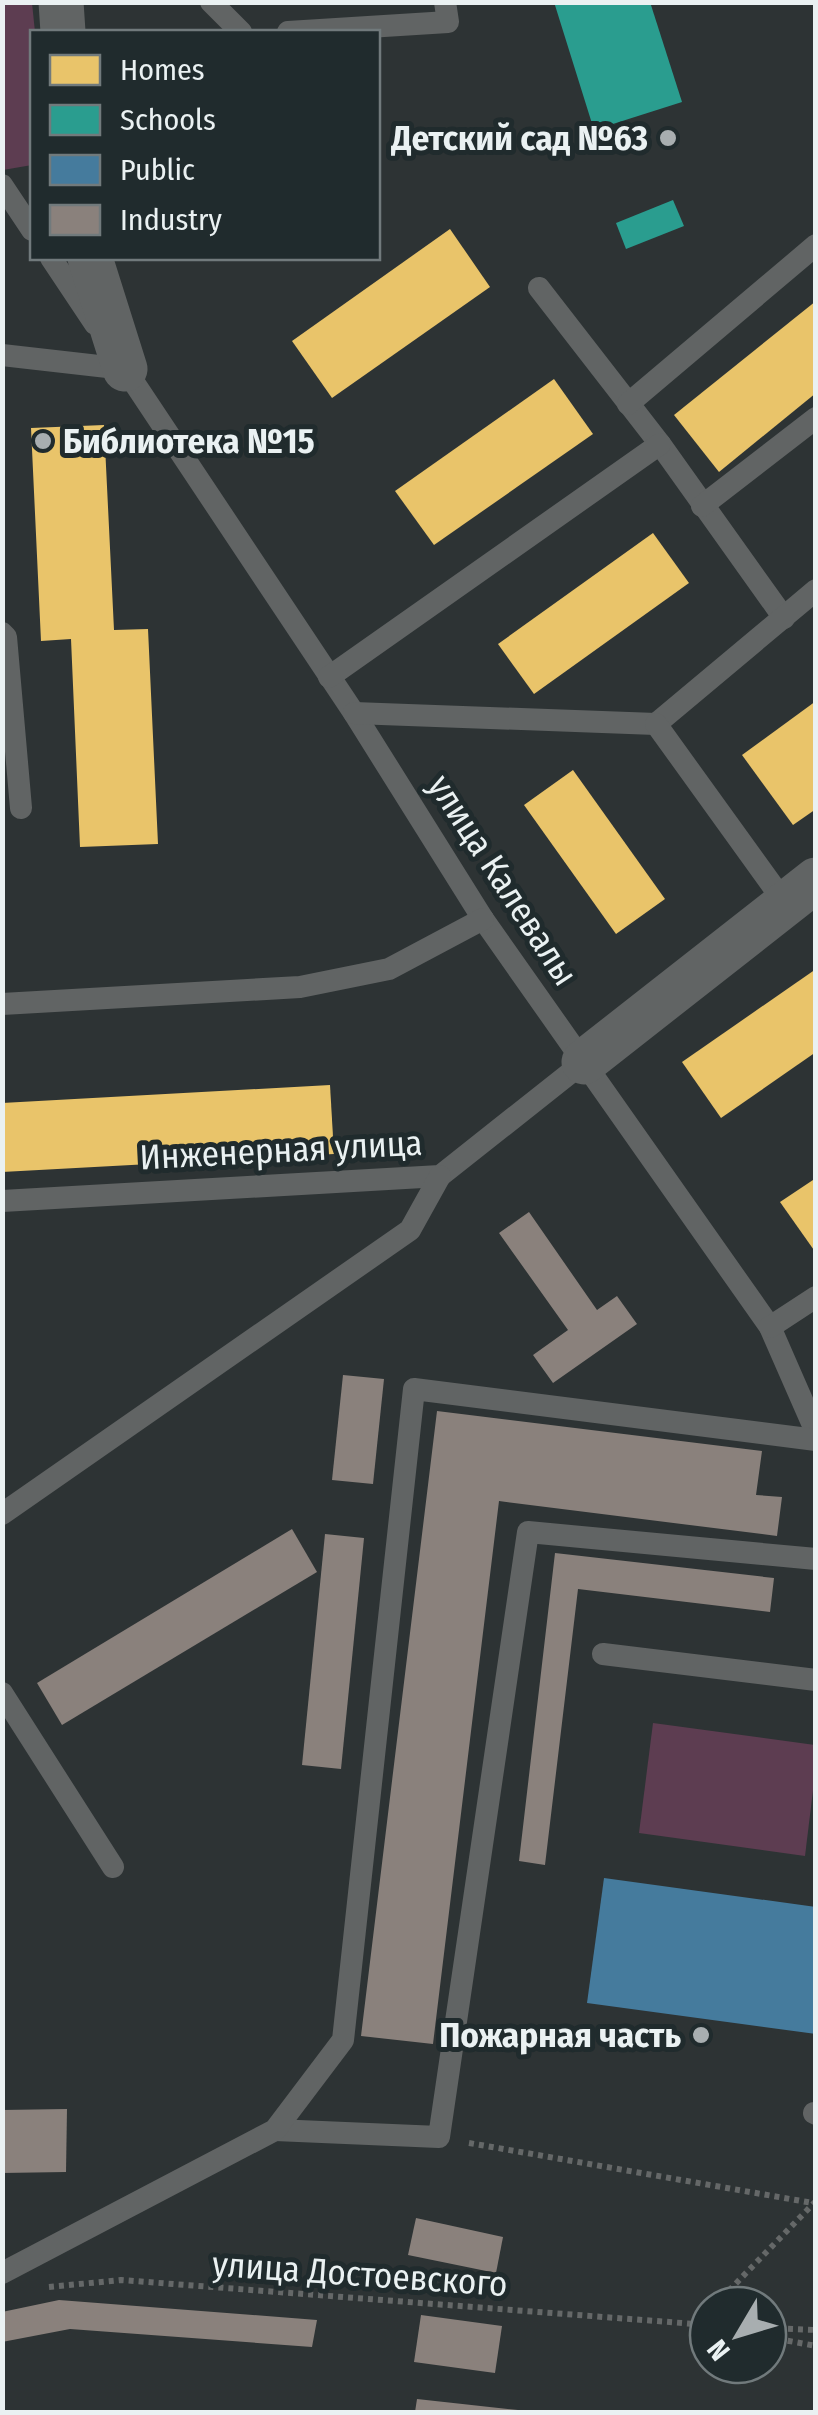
<svg xmlns="http://www.w3.org/2000/svg" width="818" height="2415" font-family="'Fira Sans Condensed',sans-serif">
  <style>
    .green { fill: #5d3d51 }
    .homes { fill: #e9c46a }
    .schools { fill: #2a9d8f }
    .public { fill: #457b9d }
    .industry { fill: #8a817c }
    .lines { fill: none; stroke-linecap: round; stroke-linejoin: round }
    .path { stroke: #656868; stroke-width: 6; stroke-dasharray: 5 5; stroke-linecap: butt }
    .lane { stroke: #616464; stroke-width: 22 }
    .street { stroke: #616464; stroke-width: 45 }
    .poi-dot { fill: #a8aeb0; stroke: #202b2d; stroke-width: 4 }
    .labels { text-anchor: middle; dominant-baseline: central; stroke-width: 10; stroke-linejoin: round; paint-order: stroke }
    .poi-label { font-size: 35px; font-weight: bold; fill: #eaf1f2; stroke: #202b2d; text-anchor: end }
    .street-label { font-size: 35px; fill: #eaf1f2; stroke: #202b2d }
  </style>
  <rect width="100%" height="100%" fill="#2d3334"/>
  <g class="green">
    <polygon points="3,2 32,3 35,32 32,165 3,170"/>
    <polygon points="653,1723 815,1745 815,1774 805,1856 639,1833"/>
  </g>
  <g class="homes">
    <polygon points="450,229 490,287 332,398 292,341"/>
    <polygon points="816,301 816,393 719,472 674,415"/>
    <polygon points="554,379 593,434 434,545 395,491"/>
    <polygon points="104,425 114,630 148,629 158,844 80,847 71,639 41,641 31,428"/>
    <polygon points="653,533 689,583 534,694 498,644"/>
    <polygon points="816,701 816,809 793,825 742,755"/>
    <polygon points="573,770 665,899 616,934 524,805"/>
    <polygon points="816,969 816,1052 721,1118 682,1062"/>
    <polygon points="330,1085 334,1154 2,1172 2,1103"/>
    <polygon points="816,1178 816,1253 780,1202"/>
  </g>
  <g class="schools">
    <polygon points="554,2 650,2 682,102 594,130"/>
    <polygon points="673,200 684,226 626,249 616,223"/>
  </g>
  <polygon class="public" points="604,1878 816,1907 816,2034 587,2003"/>
  <g class="industry">
    <polygon points="529,1212 597,1310 617,1296 637,1324 553,1383 533,1355 568,1330 499,1233"/>
    <polygon points="343,1375 384,1379 373,1484 332,1480"/>
    <polygon points="437,1411 762,1451 756,1495 782,1497 777,1536 499,1501 433,2044 361,2036"/>
    <polygon points="292,1529 317,1572 62,1725 37,1683"/>
    <polygon points="325,1534 364,1538 341,1769 302,1765"/>
    <polygon points="555,1553 774,1578 770,1612 578,1589 545,1865 519,1861"/>
    <polygon points="67,2109 66,2172 2,2173 2,2110"/>
    <polygon points="416,2218 503,2237 496,2273 408,2255"/>
    <polygon points="59,2300 317,2320 312,2347 70,2329 2,2342 2,2312"/>
    <polygon points="421,2315 502,2326 495,2373 414,2362"/>
    <polygon points="417,2399 518,2410 518,2412 415,2412"/>
  </g>
  <g class="lines">
    <g class="path">
      <polyline points="469,2143 813,2203"/>
      <polyline points="49,2287 121,2280 708,2325"/>
      <polyline points="715,2305 815,2202"/>
      <polyline points="697,2324 708,2312"/>
      <polyline points="768,2328 816,2330"/>
      <polyline points="768,2337 816,2346"/>
    </g>
    <g class="lane">
      <polyline points="211,2 241,32"/>
      <polyline points="288,32 448,22 445,2"/>
      <polyline points="2,185 32,230"/>
      <polyline points="51,258 95,324"/>
      <polyline points="539,288 660,444 784,618"/>
      <polyline points="2,355 125,369"/>
      <polyline points="121,363 354,713 483,919 770,1327 816,1432"/>
      <polyline points="628,404 816,245"/>
      <polyline points="702,506 816,418"/>
      <polyline points="2,633 6,637 21,808"/>
      <polyline points="329,677 660,444"/>
      <polyline points="354,713 656,724 816,590"/>
      <polyline points="656,724 785,903"/>
      <polyline points="2,1004 300,987 389,969 483,919"/>
      <polyline points="2,1201 440,1176 584,1062"/>
      <polyline points="770,1327 816,1297"/>
      <polyline points="2,1514 410,1230 440,1176"/>
      <polyline points="603,1654 816,1680"/>
      <polyline points="2,1693 113,1867"/>
      <polyline points="814,2113 816,2114"/>
      <polyline points="275,2130 439,2137 528,1532 816,1559"/>
      <polyline points="2,2273 275,2130 343,2040 414,1389 816,1440"/>
    </g>
    <g class="street">
      <polyline points="61,2 63,32"/>
      <polyline points="90,258 125,369"/>
      <polyline points="584,1062 816,880"/>
    </g>
  </g>
  <g class="poi-dot">
    <circle cx="668" cy="138" r="10"/>
    <circle cx="43" cy="441" r="10"/>
    <circle cx="701" cy="2035" r="10"/>
  </g>
  <g class="labels">
    <g class="poi-label">
      <text x="648" y="138">Детский сад №63</text>
      <text x="63" y="441" text-anchor="start">Библиотека №15</text>
      <text x="681" y="2035">Пожарная часть</text>
    </g>
    <g class="street-label">
      <text transform="translate(503 880) rotate(57)">улица Калевалы</text>
      <text transform="translate(281 1150) rotate(-3)">Инженерная улица</text>
      <text transform="translate(360 2274) rotate(4)">улица Достоевского</text>
    </g>
  </g>
  <rect width="818" height="2415" fill="none" stroke="#eaf1f2" stroke-width="10"/>
  <rect x="30" y="30" width="350" height="230" fill="#202b2d" stroke="#717a7c" stroke-width="2.5"/>
  <rect x="50" y="55" width="50" height="30" fill="#e9c46a" stroke="#717a7c" stroke-width="2.5"/>
  <text x="120" y="80" font-size="30" fill="#eaf1f2">Homes</text>
  <rect x="50" y="105" width="50" height="30" fill="#2a9d8f" stroke="#717a7c" stroke-width="2.5"/>
  <text x="120" y="130" font-size="30" fill="#eaf1f2">Schools</text>
  <rect x="50" y="155" width="50" height="30" fill="#457b9d" stroke="#717a7c" stroke-width="2.5"/>
  <text x="120" y="180" font-size="30" fill="#eaf1f2">Public</text>
  <rect x="50" y="205" width="50" height="30" fill="#8a817c" stroke="#717a7c" stroke-width="2.5"/>
  <text x="120" y="230" font-size="30" fill="#eaf1f2">Industry</text>
  <g transform="translate(738 2335) rotate(232)"><circle r="48" fill="#202b2d" stroke="#717a7c" stroke-width="2.5"/>
  <path d="M0-8L18 38L0 25L-18 38Z" fill="#a8aeb0"/>
  <text y="-15" font-size="28" font-weight="bold" text-anchor="middle" fill="#eaf1f2">N</text>
  </g>
</svg>
